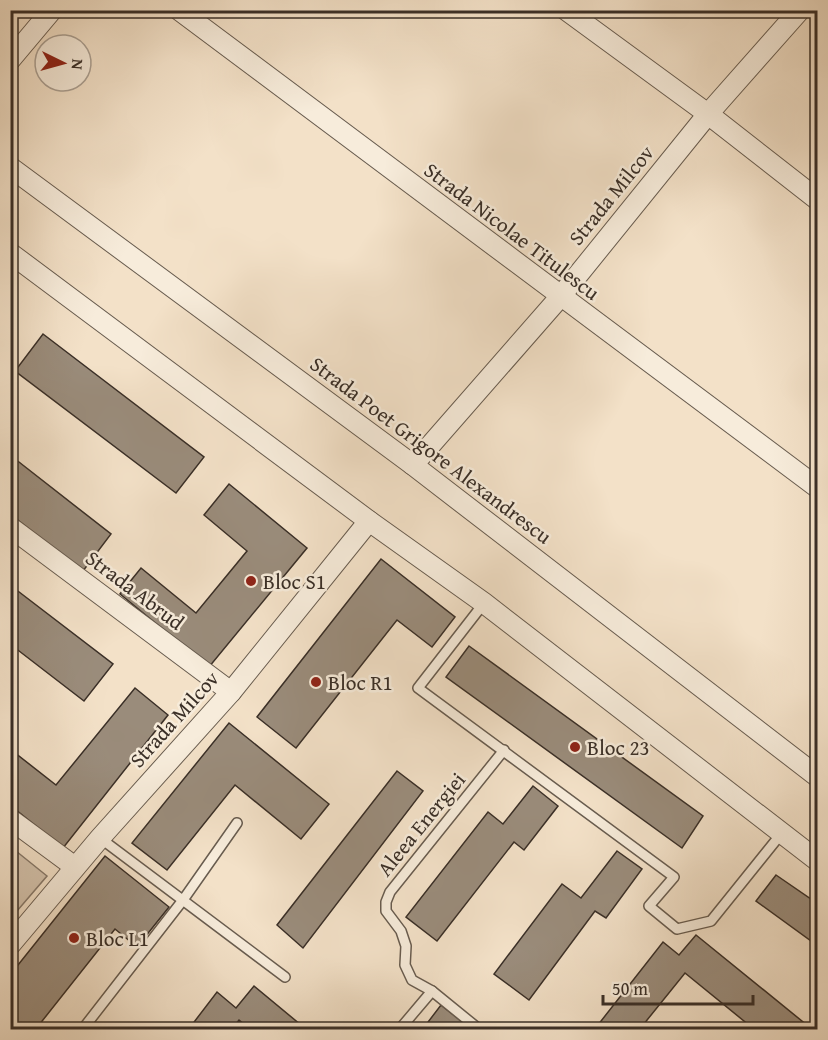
<svg xmlns="http://www.w3.org/2000/svg" width="828" height="1040" font-family="'Gentium Book Plus',serif">
  <style>
    .green { fill: #d4c3ad; stroke: #87796a; stroke-width: 1.5 }
    .building { fill: #9a8c7b; stroke: #3a2f27; stroke-width: 1.5 }
    .lines { fill: none; stroke-linecap: round; stroke-linejoin: round }
    .lane-casing { stroke: #685c4f; stroke-width: 12 }
    .street-casing { stroke: #685c4f; stroke-width: 22 }
    .lane { stroke: #f7ecdb; stroke-width: 9 }
    .street { stroke: #f7ecdb; stroke-width: 20 }
    .poi-dot { fill: #8f2418; stroke: #f7ecdb; stroke-width: 2 }
    .labels { text-anchor: middle; dominant-baseline: central; stroke-width: 5; stroke-linejoin: round; paint-order: stroke }
    .street-label { font-size: 21px; fill: #3a2f27; stroke: #f7ecdb }
    .poi-label { font-size: 21px; fill: #3a2f27; stroke: #f7ecdb; text-anchor: start }
  </style>
  <rect width="100%" height="100%" fill="#f3e1c8"/>
  <filter id="stains"><feTurbulence type="fractalNoise" baseFrequency=".00333" numOctaves="4"/><feColorMatrix values="0 0 0 0 .2 0 0 0 0 .09 0 0 0 0 .02 0 0 0 .5 -.17"/></filter>
  <radialGradient id="worn" r=".72"><stop offset=".6" stop-color="#630" stop-opacity="0"/><stop offset="1" stop-color="#630" stop-opacity=".3"/></radialGradient>
  <polygon class="green" points="11,847 47,876 11,918"/>
  <g class="building">
    <polygon points="10,298 16,302 10,310"/>
    <polygon points="43,334 204,457 176,493 15,371"/>
    <polygon points="10,455 111,534 83,571 10,514"/>
    <polygon points="229,484 307,548 209,667 120,594 141,568 196,613 247,551 204,515"/>
    <polygon points="381,559 455,617 432,647 397,620 296,748 257,717"/>
    <polygon points="10,585 113,664 84,701 10,644"/>
    <polygon points="469,646 703,816 682,848 446,677"/>
    <polygon points="135,688 168,715 63,848 10,805 10,749 56,785"/>
    <polygon points="229,723 329,804 301,839 235,785 167,870 132,843"/>
    <polygon points="397,771 423,791 303,948 277,925"/>
    <polygon points="533,786 558,806 524,850 514,842 437,941 406,917 488,812 503,824"/>
    <polygon points="617,851 642,869 606,918 595,911 529,1000 494,974 562,884 581,898"/>
    <polygon points="105,856 169,907 137,947 115,929 35,1030 10,1030 10,975"/>
    <polygon points="776,875 818,904 818,946 756,901"/>
    <polygon points="696,935 813,1030 755,1030 685,973 639,1030 594,1030 663,942 679,955"/>
    <polygon points="254,986 307,1030 251,1030 239,1020 231,1030 188,1030 217,992 236,1008"/>
    <polygon points="441,1005 473,1030 422,1030"/>
  </g>
  <g class="lines">
    <g class="lane-casing">
      <g id="lane">
        <polyline points="484,603 418,688 674,877 649,906 677,929 711,921 781,834"/>
        <polyline points="100,838 285,977"/>
        <polyline points="82,1030 183,900 237,823"/>
        <polyline points="399,1030 432,991"/>
        <polyline points="480,1030 432,991 412,980 405,965 406,946 401,931 386,911 386,902 390,892 504,750"/>
      </g>
    </g>
    <g class="street-casing">
      <g id="street">
        <polyline points="179,10 818,488"/>
        <polyline points="566,10 708,114 818,200"/>
        <polyline points="10,60 52,10"/>
        <polyline points="10,167 413,465 818,777"/>
        <polyline points="10,253 369,521 484,603 818,861"/>
        <polyline points="413,465 560,297 708,114 800,10"/>
        <polyline points="10,527 231,692"/>
        <polyline points="10,819 75,867"/>
        <polyline points="10,945 100,838 231,692 369,521"/>
      </g>
    </g>
    <use href="#lane" class="lane"/>
    <use href="#street" class="street"/>
  </g>
  <g class="poi-dot">
    <circle cx="251" cy="581" r="6"/>
    <circle cx="316" cy="682" r="6"/>
    <circle cx="575" cy="747" r="6"/>
    <circle cx="74" cy="938" r="6"/>
  </g>
  <g class="labels">
    <g class="street-label">
      <text transform="translate(611 195) rotate(-51)">Strada Milcov</text>
      <text transform="translate(512 231) rotate(37)">Strada Nicolae Titulescu</text>
      <text transform="translate(431 450) rotate(37)">Strada Poet Grigore Alexandrescu</text>
      <text transform="translate(135 590) rotate(37)">Strada Abrud</text>
      <text transform="translate(174 719) rotate(-48)">Strada Milcov</text>
      <text transform="translate(421 824) rotate(-51)">Aleea Energiei</text>
    </g>
    <g class="poi-label">
      <text x="263" y="581">Bloc S1</text>
      <text x="328" y="682">Bloc R1</text>
      <text x="587" y="747">Bloc 23</text>
      <text x="86" y="938">Bloc L1</text>
    </g>
  </g>
  <rect width="828" height="1040" fill="none" stroke="#f3e1c8" stroke-width="36"/>
  <rect x="12" y="12" width="804" height="1016" fill="none" stroke="#3a2f27" stroke-width="3"/>
  <rect x="18" y="18" width="792" height="1004" fill="none" stroke="#3a2f27" stroke-width="1.5"/>
  <g transform="translate(63 63) rotate(95)"><circle r="28" fill="#f7ecdb" stroke="#aba093" stroke-width="1.5"/>
  <path d="M0-4.5L10 22L0 15L-10 22Z" fill="#8f2418"/>
  <text y="-9" font-size="16" font-weight="bold" text-anchor="middle" fill="#3a2f27">N</text>
  </g>
  <path d="M603 995v9h150v-9" fill="none" stroke="#3a2f27" stroke-width="3"/>
  <text x="612" y="995" font-size="18" fill="#3a2f27" stroke="#f7ecdb" stroke-width="4.5" paint-order="stroke">50 m</text>
  <rect width="100%" height="100%" filter="url(#stains)"/>
  <rect width="100%" height="100%" fill="url(#worn)"/>
</svg>
